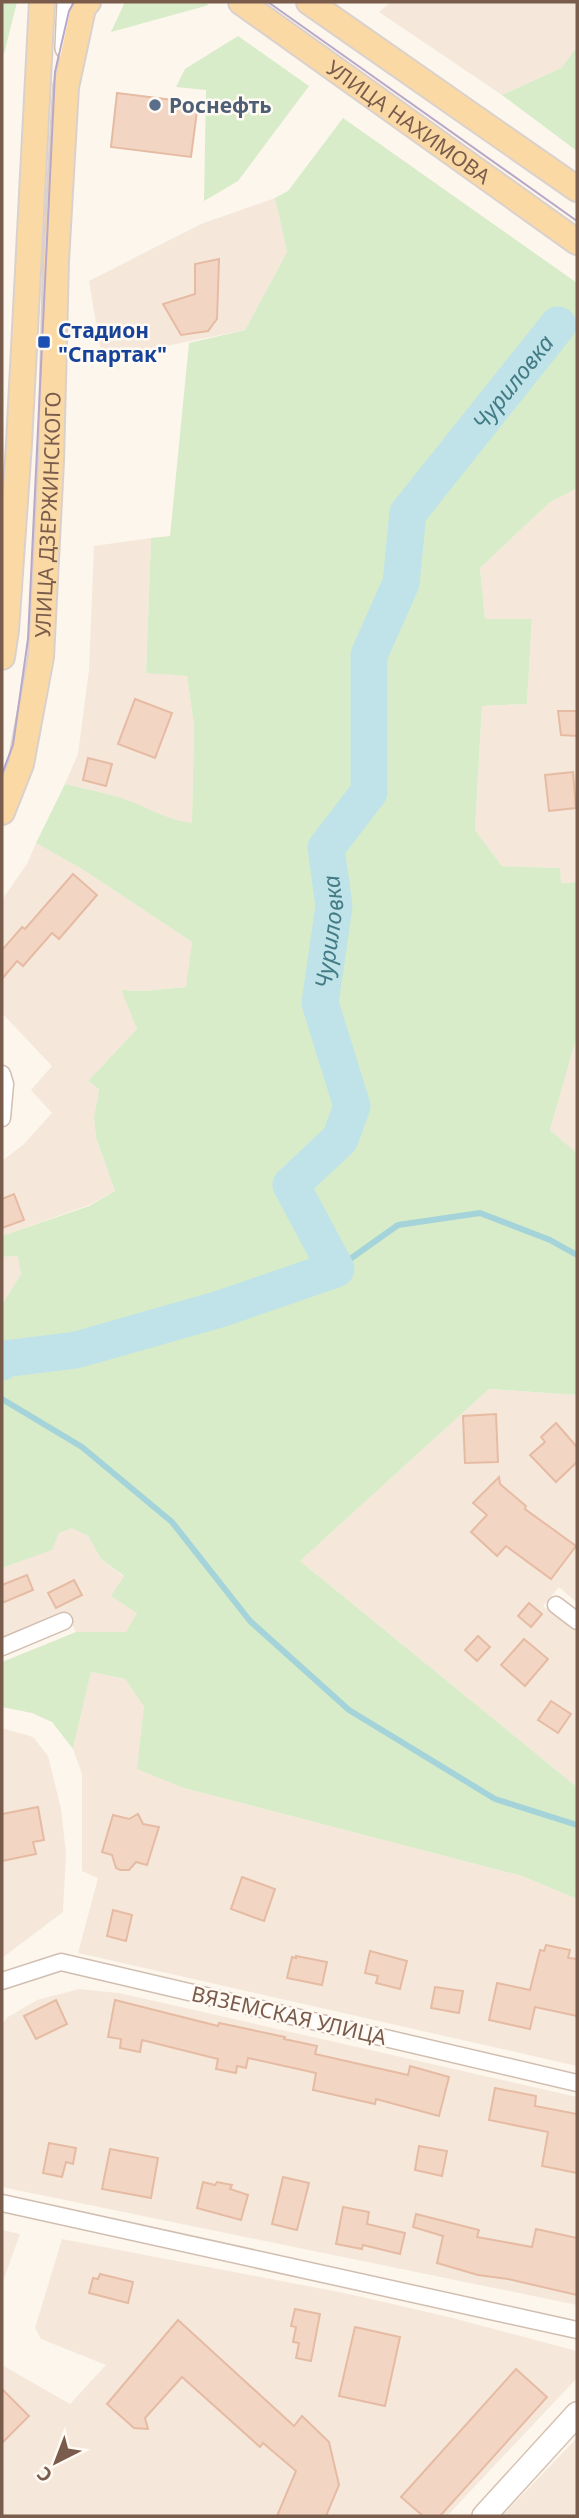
<svg xmlns="http://www.w3.org/2000/svg" width="579" height="2518" font-family="'Noto Sans',sans-serif">
  <style>
    .residential { fill: #f5e8da }
    .green { fill: #d8ecc9 }
    .lines { fill: none; stroke-linecap: round; stroke-linejoin: round }
    .stream { stroke: #a5d3da; stroke-width: 6 }
    .river { stroke: #bfe3e8; stroke-width: 37 }
    .building { fill: #f3d5c3; stroke: #e6bba3; stroke-width: 2 }
    .street-casing { stroke: #d1beb0; stroke-width: 19 }
    .secondary-casing { stroke: #d6c0b0; stroke-width: 26 }
    .primary-casing { stroke: #dad1cd; stroke-width: 28 }
    .street { stroke: #fff; stroke-width: 16 }
    .secondary { stroke: #fff; stroke-width: 23 }
    .primary { stroke: #fbd9a5; stroke-width: 24 }
    .tram { stroke: #b9a8c9; stroke-width: 2 }
    .service-dot { fill: #5c6f8a; stroke: #fffaf3; stroke-width: 2.5 }
    .transit-dot { fill: #1a4fb4; stroke: #fffaf3; stroke-width: 2.5 }
    .labels { text-anchor: middle; dominant-baseline: central; stroke-width: 5; stroke-linejoin: round; paint-order: stroke }
    .service-label { font-size: 21px; font-weight: bold; fill: #4e5e75; stroke: #fffaf3; text-anchor: start }
    .street-label { font-size: 21px; fill: #7a5c4d; stroke: #fffaf3 }
    .transit-label { font-size: 21px; font-weight: bold; fill: #164399; stroke: #fffaf3; text-anchor: start }
    .water-label { font-size: 23px; font-style: italic; fill: #437c86; stroke: #fffaf3 }
  </style>
  <rect width="100%" height="100%" fill="#fdf6ec"/>
  <g class="residential">
    <polygon points="391,2 577,2 577,47 561,68 502,95 379,12"/>
    <polygon points="275,198 287,252 245,330 102,359 89,281 201,224"/>
    <polygon points="577,488 577,882 560,883 559,868 502,866 475,830 482,706 527,704 532,620 485,620 480,568 549,503"/>
    <polygon points="151,538 146,672 187,676 194,726 192,824 160,816 141,806 103,793 65,784 78,754 89,670 94,546"/>
    <polygon points="36,843 82,869 192,942 187,987 144,991 122,990 137,1029 88,1081 99,1089 94,1117 96,1138 115,1191 89,1205 2,1236 2,1161 24,1144 52,1113 31,1090 52,1066 2,1013 2,900 27,864"/>
    <polygon points="577,1036 577,1153 550,1130"/>
    <polygon points="19,1256 21,1274 3,1303 2,1311 2,1257"/>
    <polygon points="489,1389 577,1395 577,1603 559,1587 543,1606 577,1631 577,1787 300,1561"/>
    <polygon points="72,1527 88,1536 101,1559 124,1577 137,1613 127,1632 76,1632 66,1614 2,1640 2,1568 51,1550 59,1533"/>
    <polygon points="91,1672 125,1679 144,1707 184,1788 522,1876 577,1899 577,2066 78,1953 98,1878 82,1871 82,1774 73,1749"/>
    <polygon points="2,1728 33,1737 48,1756 61,1809 66,1853 63,1912 2,1958"/>
    <polygon points="79,1989 119,1993 577,2097 577,2305 2,2187 2,2024 8,2017 37,2000"/>
    <polygon points="2,2230 20,2234 2,2284"/>
    <polygon points="62,2239 344,2293 449,2317 577,2351 577,2378 447,2516 2,2516 2,2365 70,2404 106,2365 41,2339 35,2328"/>
    <polygon points="577,2438 577,2516 502,2516"/>
  </g>
  <g class="green">
    <polygon points="2,2 17,2 4,54 2,54"/>
    <polygon points="125,2 203,2 209,5 111,32"/>
    <polygon points="238,36 309,86 238,181 204,201 206,90 176,87 185,69"/>
    <polygon points="577,47 577,151 502,95 561,68"/>
    <path d="M343 118 577 283V488L549 503 480 568 485 619H532L527 704 482 706 475 830 502 866 560 868 561 883 577 882V1036L550 1130 577 1153V1395L489 1389 300 1561 577 1787V1899L522 1876 184 1788 137 1769 144 1707 125 1679 91 1672 73 1749 52 1722 32 1713 2 1707V1662L76 1632H126L137 1613 111 1596 124 1576 101 1559 88 1536 72 1528 59 1533 52 1550 2 1568V1311L3 1303 21 1274 18 1256 2 1257V1236L89 1206 115 1191 96 1138 94 1117 99 1089 88 1081 137 1029 121 990 144 991 186 987 192 942 82 869 36 843 65 784C91 790 116 795 140 805 159 814 171 820 192 823L194 726 187 676 146 673 151 538 170 536 189 343 245 330 287 252 275 198 288 191Z"/>
  </g>
  <g class="lines">
    <g class="stream">
      <polyline points="336,1269 398,1225 480,1213 550,1240 577,1255"/>
      <polyline points="2,1399 82,1447 172,1522 250,1621 349,1710 495,1799 577,1825"/>
    </g>
    <path class="river" id="s1" d="M2 1362 4 1359 76 1350 220 1309 336 1269 291 1185 340 1139 352 1106 320 1003 334 906 326 848 369 792V655L401 583 408 513 558 325"/>
  </g>
  <g class="building">
    <polygon points="117,93 198,103 191,157 111,147"/>
    <polygon points="219,259 217,319 208,331 181,335 163,304 195,294 195,264"/>
    <polygon points="135,699 172,713 155,758 118,744"/>
    <polygon points="558,711 577,711 577,736 561,735"/>
    <polygon points="88,758 112,764 106,786 83,780"/>
    <polygon points="573,772 576,808 549,811 545,775"/>
    <polygon points="73,874 97,895 59,939 52,933 23,966 17,961 2,979 2,950 22,927 25,929"/>
    <polygon points="14,1194 24,1220 2,1228 2,1199"/>
    <polygon points="496,1414 498,1462 465,1463 463,1416"/>
    <polygon points="556,1423 577,1447 577,1462 556,1482 530,1455 545,1442 541,1437"/>
    <polygon points="499,1477 500,1484 526,1506 525,1509 576,1546 551,1579 506,1546 497,1556 471,1532 487,1515 473,1503"/>
    <polygon points="27,1575 33,1590 2,1603 2,1585"/>
    <polygon points="74,1580 82,1595 56,1608 48,1593"/>
    <polygon points="529,1603 542,1614 531,1627 518,1616"/>
    <polygon points="478,1636 490,1647 477,1661 465,1650"/>
    <polygon points="524,1639 548,1659 525,1686 501,1665"/>
    <polygon points="551,1701 571,1714 558,1733 538,1720"/>
    <polygon points="38,1807 44,1840 33,1842 36,1854 2,1861 2,1814"/>
    <polygon points="138,1814 143,1824 159,1827 147,1865 136,1862 129,1870 120,1870 116,1868 112,1855 102,1852 113,1815 129,1819"/>
    <polygon points="242,1877 275,1889 264,1921 231,1909"/>
    <polygon points="113,1910 132,1915 126,1941 107,1936"/>
    <polygon points="546,1945 570,1950 568,1958 577,1959 577,2016 535,2007 530,2029 489,2020 497,1983 530,1990 540,1950 544,1951"/>
    <polygon points="370,1951 407,1961 400,1989 376,1983 378,1976 365,1973"/>
    <polygon points="296,1956 327,1962 322,1985 287,1978 292,1957 296,1958"/>
    <polygon points="435,1987 463,1991 459,2013 431,2008"/>
    <polygon points="56,2000 67,2024 36,2039 24,2016"/>
    <polygon points="115,2000 218,2026 219,2023 285,2037 284,2039 317,2046 315,2054 408,2075 410,2066 449,2077 439,2116 376,2099 375,2104 313,2090 316,2073 248,2058 246,2068 237,2066 236,2073 216,2069 218,2059 142,2040 140,2052 120,2048 121,2039 108,2037"/>
    <polygon points="495,2088 536,2096 535,2106 577,2114 577,2173 542,2166 548,2132 489,2120"/>
    <polygon points="49,2143 76,2148 73,2164 66,2162 62,2177 43,2173"/>
    <polygon points="419,2146 447,2151 442,2176 415,2170"/>
    <polygon points="110,2149 158,2158 151,2198 102,2189"/>
    <polygon points="283,2177 309,2183 297,2230 272,2224"/>
    <polygon points="203,2182 215,2185 217,2182 232,2185 230,2189 248,2195 241,2220 197,2208"/>
    <polygon points="343,2207 369,2212 367,2224 405,2233 400,2254 363,2245 362,2249 336,2244"/>
    <polygon points="416,2214 479,2230 477,2237 532,2247 536,2229 577,2238 577,2295 508,2279 478,2275 437,2263 443,2236 413,2227"/>
    <polygon points="100,2274 133,2282 128,2303 89,2293 93,2278 98,2279"/>
    <polygon points="295,2309 320,2314 311,2361 296,2358 299,2343 293,2342 296,2327 291,2326"/>
    <polygon points="178,2320 294,2426 302,2416 329,2442 339,2485 326,2516 277,2516 296,2471 263,2443 260,2447 182,2377 145,2418 148,2429 134,2428 107,2404"/>
    <polygon points="355,2327 400,2337 385,2406 339,2396"/>
    <polygon points="516,2369 547,2397 440,2516 423,2516 401,2497"/>
    <polygon points="2,2389 29,2416 2,2443"/>
  </g>
  <g class="lines">
    <g class="street-casing">
      <g id="street">
        <polyline points="2,1074 5,1084 2,1118"/>
        <polyline points="556,1605 577,1621"/>
        <polyline points="2,1647 64,1621"/>
        <polyline points="2,1981 61,1962 577,2083"/>
        <polyline points="2,2203 577,2330"/>
      </g>
    </g>
    <g class="secondary-casing">
      <g id="secondary">
        <polyline points="67,48 69,2"/>
        <polyline points="484,2516 577,2414"/>
      </g>
    </g>
    <g class="primary-casing">
      <g id="primary">
        <path id="s2" d="M241 2 577 242"/>
        <polyline points="309,2 577,189"/>
        <polyline points="2,657 6,630 19,444 42,2"/>
        <path id="s3" d="M2 812 21 764 41 657 51 461 56 261 66 87 83 8 88 2"/>
      </g>
    </g>
    <use href="#street" class="street"/>
    <use href="#secondary" class="secondary"/>
    <use href="#primary" class="primary"/>
    <g class="tram">
      <polyline points="268,2 577,221"/>
      <polyline points="2,774 13,745 28,639 55,72 69,11 74,2"/>
    </g>
  </g>
  <circle class="service-dot" cx="155" cy="105" r="7"/>
  <rect class="transit-dot" x="37" y="335" width="14" height="14" rx="3.5"/>
  <g class="labels">
    <g class="service-label">
      <text x="169" y="105">Роснефть</text>
    </g>
    <g class="street-label">
      <text stroke="none"><textPath href="#s2" startOffset="206">УЛИЦА НАХИМОВА</textPath></text>
      <text stroke="none"><textPath href="#s3" startOffset="303">УЛИЦА ДЗЕРЖИНСКОГО</textPath></text>
      <text transform="translate(289 2015) rotate(13)">ВЯЗЕМСКАЯ УЛИЦА</text>
    </g>
    <g class="transit-label">
      <text x="58" y="330">Стадион<tspan x="58" dy="24">"Спартак"</tspan></text>
    </g>
    <g class="water-label">
      <text stroke="none"><textPath href="#s1" startOffset="1335">Чуриловка</textPath></text>
      <text stroke="none"><textPath href="#s1" startOffset="726">Чуриловка</textPath></text>
    </g>
  </g>
  <rect width="579" height="2518" fill="none" stroke="#7a5c4d" stroke-width="7"/>
  <g transform="translate(56 2462) rotate(222)" stroke="#fffaf3" stroke-width="5" paint-order="stroke">
  <path d="M0-5L12 26L0 18L-12 26Z" fill="#7a5c4d"/>
  <text y="-10" font-size="19" font-weight="bold" text-anchor="middle" fill="#7a5c4d">С</text>
  </g>
</svg>
